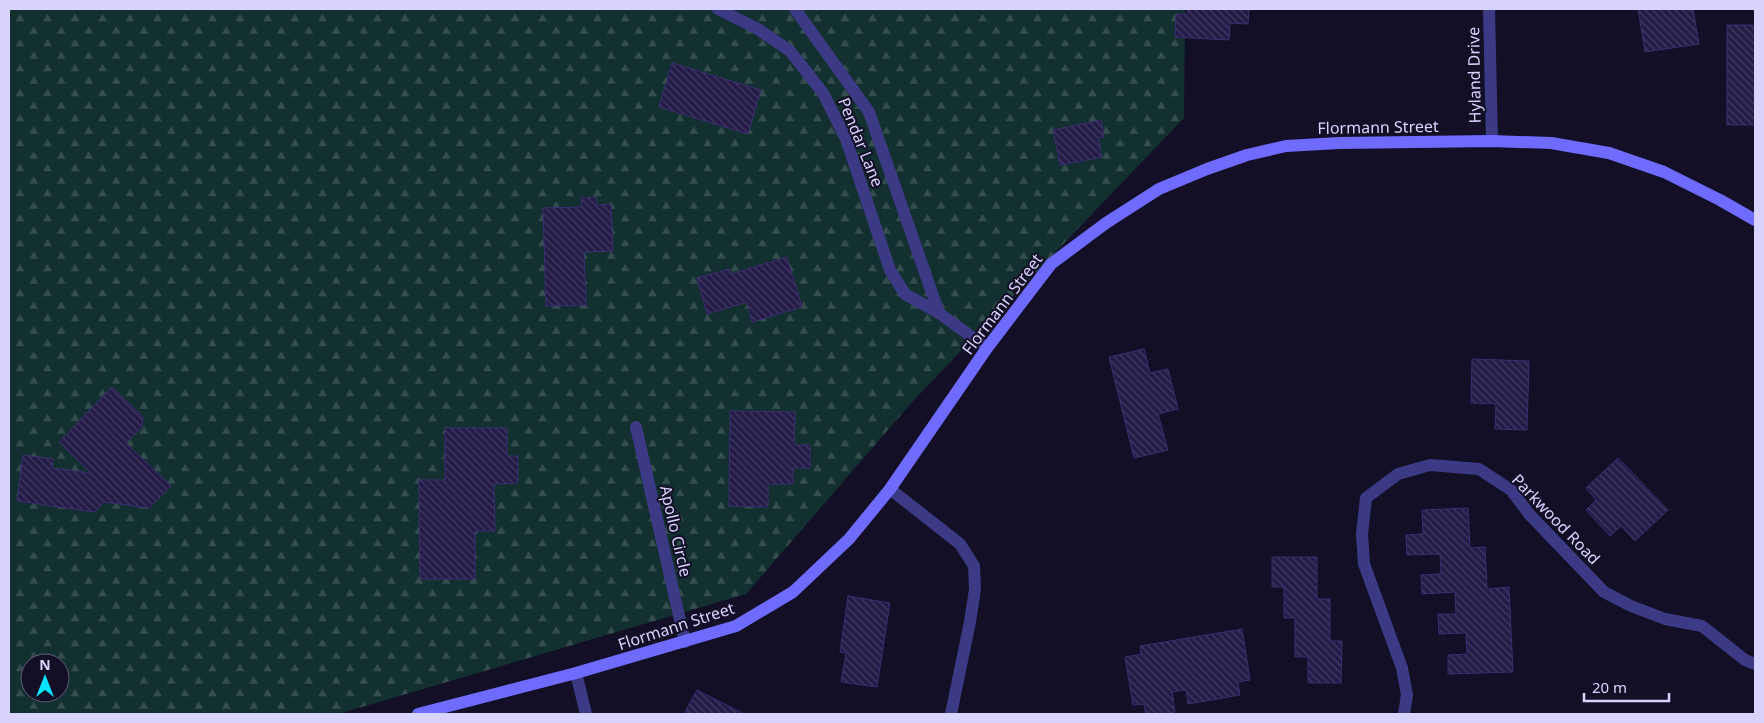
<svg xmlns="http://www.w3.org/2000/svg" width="1764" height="723" font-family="'Noto Sans',sans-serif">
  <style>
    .forest { fill: url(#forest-firs); fill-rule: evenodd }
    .building { fill: url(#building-back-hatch); stroke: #3b2d73 }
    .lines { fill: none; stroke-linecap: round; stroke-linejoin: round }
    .street { stroke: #3d3a85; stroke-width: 12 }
    .secondary { stroke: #6f6bff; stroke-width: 12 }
    .labels { text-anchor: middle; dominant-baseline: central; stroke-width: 4; stroke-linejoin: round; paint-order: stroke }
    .street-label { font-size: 16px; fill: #d9d4ff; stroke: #130f26 }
  </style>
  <defs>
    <pattern id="forest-firs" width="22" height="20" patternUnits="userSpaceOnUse" patternTransform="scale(1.25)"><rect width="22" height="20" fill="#12302f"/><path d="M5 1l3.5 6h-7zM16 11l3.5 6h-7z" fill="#344d4e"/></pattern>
    <pattern id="building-back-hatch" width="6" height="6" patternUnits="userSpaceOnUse" patternTransform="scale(1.25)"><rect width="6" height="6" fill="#241b47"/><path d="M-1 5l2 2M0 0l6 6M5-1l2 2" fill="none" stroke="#433b63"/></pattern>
  </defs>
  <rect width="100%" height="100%" fill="#130f26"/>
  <path class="forest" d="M9 9H1185L1184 118 913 401 746 594 338 714H9ZM30 663H60V693H30Z"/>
  <g class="building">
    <polygon points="1188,9 1249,9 1248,24 1230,23 1229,40 1175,37 1176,14 1187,14"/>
    <polygon points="1638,9 1693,9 1699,44 1645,52"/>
    <rect x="1727" y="25" width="28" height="100"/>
    <polygon points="672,63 761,90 748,134 659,107"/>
    <polygon points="1101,120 1104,137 1098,138 1102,157 1060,165 1053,130"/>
    <polygon points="596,197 596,205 611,204 613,251 584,252 586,305 546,306 543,208 582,207 581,198"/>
    <polygon points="787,257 802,307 752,322 747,302 707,314 697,278 729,269 731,274"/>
    <polygon points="1144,349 1150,373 1168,369 1178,409 1158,414 1168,450 1134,458 1109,357"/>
    <polygon points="1472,359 1529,361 1527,430 1495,429 1496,404 1471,403"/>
    <polygon points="112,387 143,417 142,427 126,443 171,486 149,508 104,502 95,512 17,501 23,455 53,459 52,468 91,473 59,442"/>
    <polygon points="730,411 795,412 794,445 810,445 810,468 793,468 793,484 768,484 768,507 729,506"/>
    <polygon points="445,428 507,428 507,456 518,456 518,483 494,484 495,531 475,531 475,579 420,579 419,480 445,480"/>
    <polygon points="1618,458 1668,510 1635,541 1621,526 1610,536 1586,510 1596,500 1586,488"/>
    <polygon points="1468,508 1470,548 1485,547 1487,589 1509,587 1513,672 1448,674 1448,655 1467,654 1466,633 1439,634 1438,614 1456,614 1455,592 1422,594 1421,575 1441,574 1440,554 1407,555 1406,535 1423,534 1422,510"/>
    <polygon points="1272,557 1317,557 1317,599 1330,599 1330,641 1342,641 1341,683 1308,683 1308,657 1295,657 1295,618 1284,618 1284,587 1272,587"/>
    <polygon points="848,596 890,603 877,687 841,682 846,653 840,652"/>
    <polygon points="1242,629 1250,680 1238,682 1240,695 1188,704 1186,690 1172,692 1175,712 1164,714 1146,714 1144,704 1133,705 1125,657 1141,654 1140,646"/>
    <polygon points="697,690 744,714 684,714"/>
  </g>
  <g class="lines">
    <g class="street">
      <polyline points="718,9 758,29 790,51 823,93 846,139 890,270 905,294 939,313 987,348"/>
      <polyline points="795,9 869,112 939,313"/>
      <polyline points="1489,9 1492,141"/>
      <polyline points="636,427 685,642"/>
      <polyline points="890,489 960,544 974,566 975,589 970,622 951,714"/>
      <polyline points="576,673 586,714"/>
      <polyline points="1404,714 1407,695 1402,668 1364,564 1362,534 1366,498 1398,474 1430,465 1479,469 1511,490 1530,515 1604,592 1631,606 1665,619 1702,626 1745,660 1755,664"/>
    </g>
    <polyline class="secondary" points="418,714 576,673 736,626 793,592 849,539 890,489 987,348 1051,264 1106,223 1159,189 1207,169 1247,155 1286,146 1339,143 1492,141 1551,143 1609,153 1664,172 1720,200 1755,220"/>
  </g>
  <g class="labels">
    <g class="street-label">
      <text transform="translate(1474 75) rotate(-91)">Hyland Drive</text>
      <text transform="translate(1378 127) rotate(-1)">Flormann Street</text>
      <text transform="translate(861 142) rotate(68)">Pendar Lane</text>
      <text transform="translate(1002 304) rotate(-53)">Flormann Street</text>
      <text transform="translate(1556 519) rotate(46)">Parkwood Road</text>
      <text transform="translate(676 531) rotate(77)">Apollo Circle</text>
      <text transform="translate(676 626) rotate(-18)">Flormann Street</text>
    </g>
  </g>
  <rect width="1764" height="723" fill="none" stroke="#d9d4ff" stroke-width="20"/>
  <g transform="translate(45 678)"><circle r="24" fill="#130f26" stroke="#625e7d"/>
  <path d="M0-4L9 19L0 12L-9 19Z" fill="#00e5ff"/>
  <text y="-8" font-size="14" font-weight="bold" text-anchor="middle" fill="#d9d4ff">N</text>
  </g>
  <path d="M1584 693v8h85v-8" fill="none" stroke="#d9d4ff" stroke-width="2.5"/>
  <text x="1592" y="693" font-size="15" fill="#d9d4ff" stroke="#130f26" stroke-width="4" paint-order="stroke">20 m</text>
</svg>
